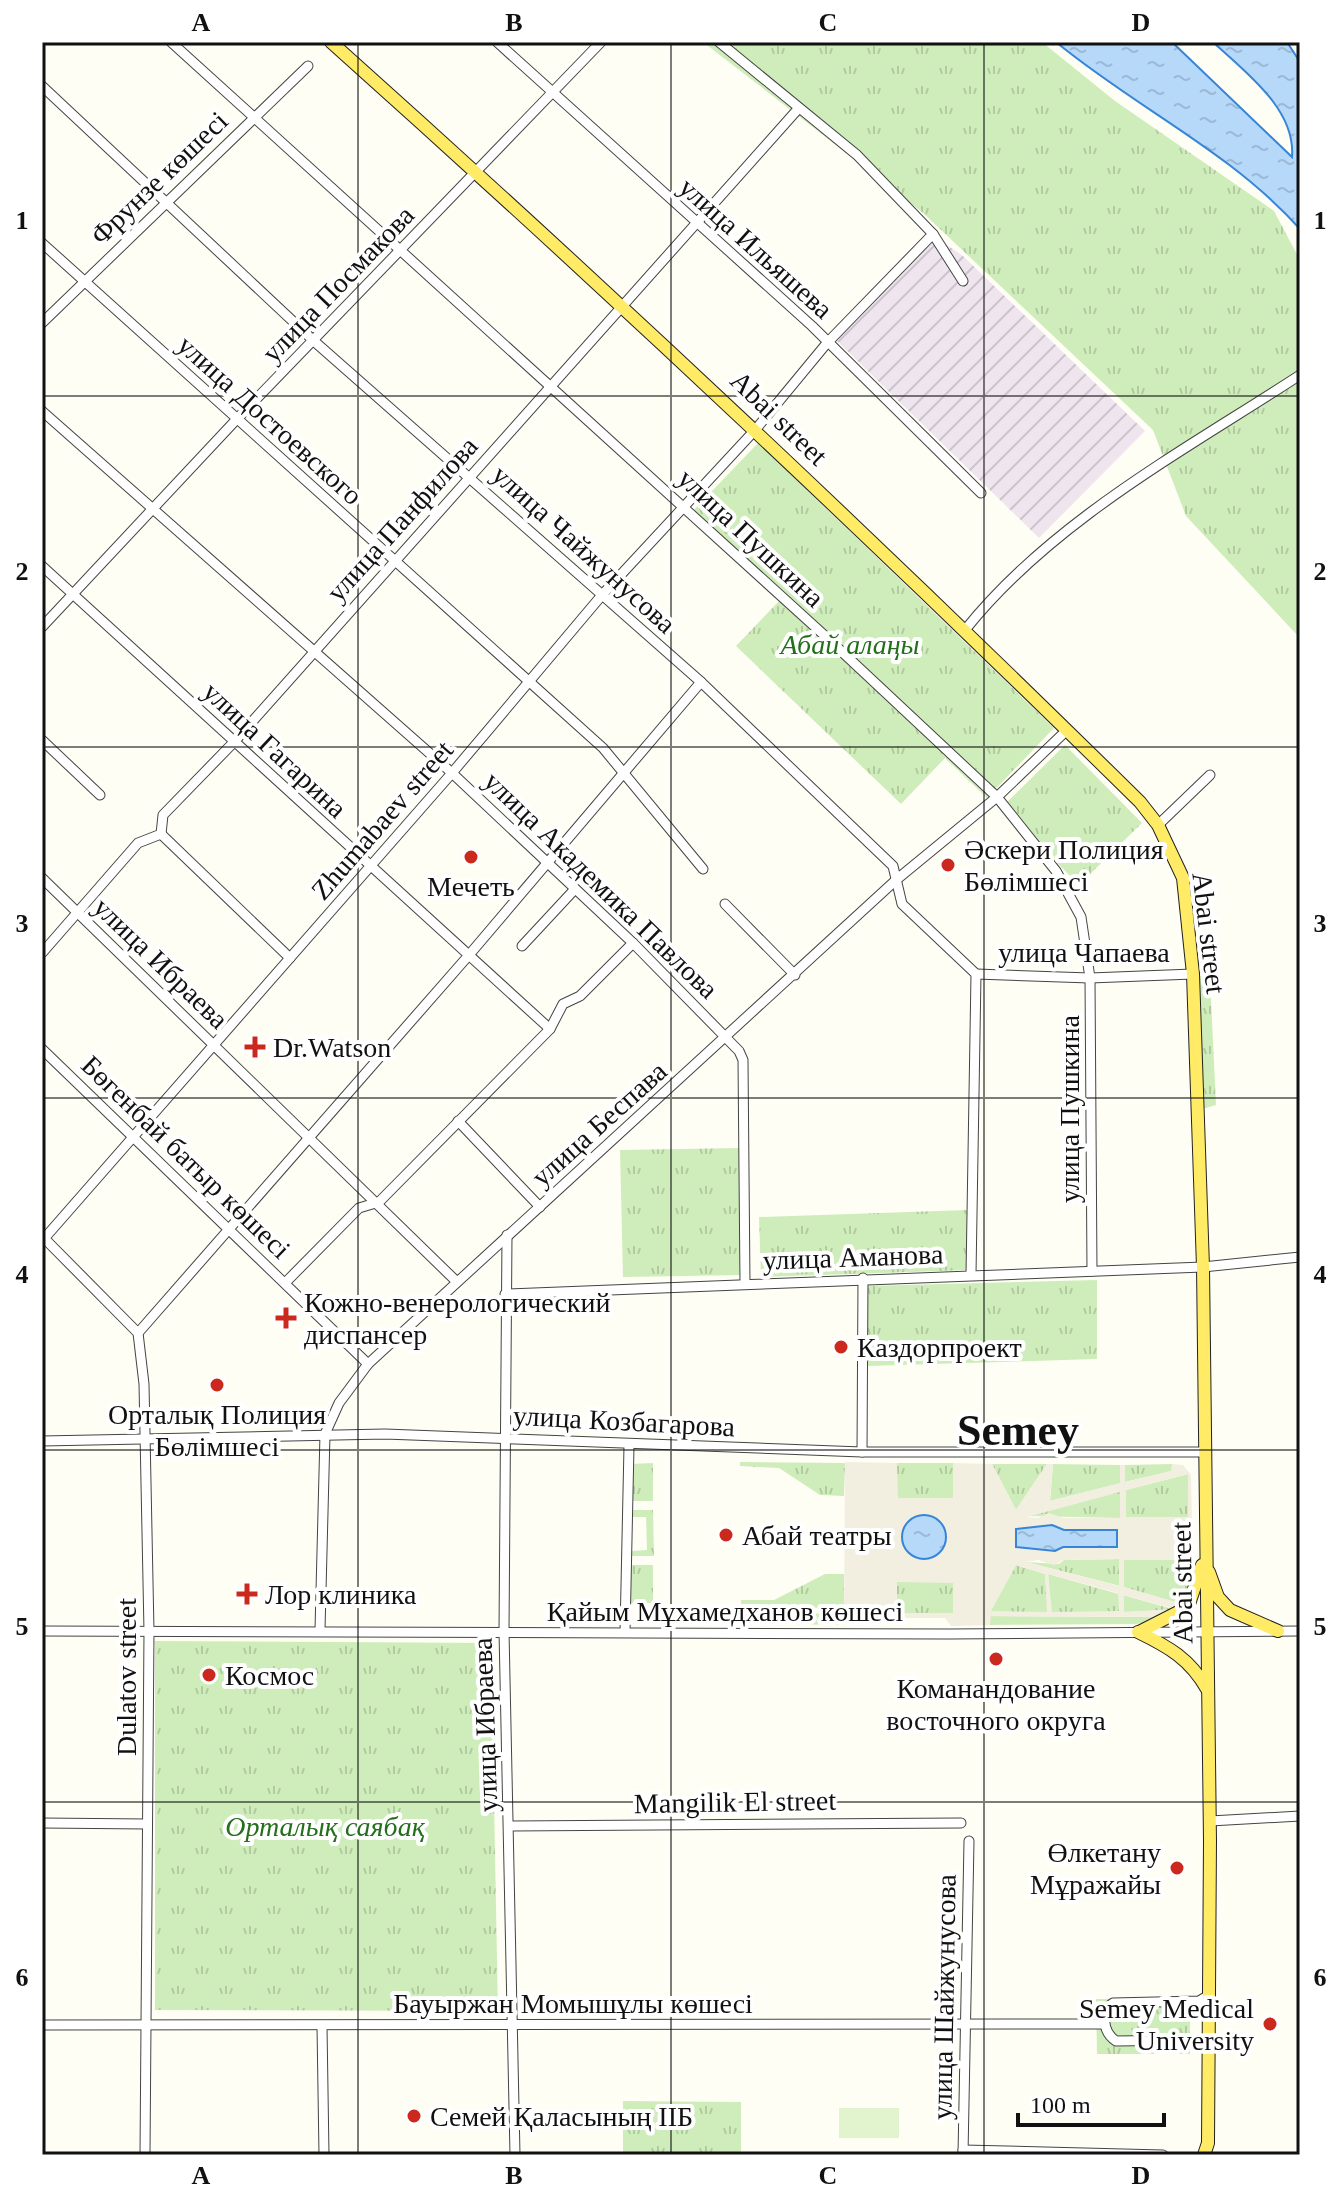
<svg xmlns="http://www.w3.org/2000/svg" width="1342" height="2197" font-family="Georgia,serif">
  <style>
    .industrial { fill: url(#industrial-furrows) }
    .grass { fill: url(#grass-tufts) }
    .pitch { fill: #e2f4cd }
    .plaza { fill: #f2efe1; fill-rule: evenodd }
    .water { fill: url(#water-ripples); stroke: #3785d7; stroke-width: 2 }
    .lines { fill: none; stroke-linecap: round; stroke-linejoin: round }
    .minor-casing { stroke: #444; stroke-width: 11 }
    .major-casing { stroke: #222; stroke-width: 14 }
    .minor { stroke: #fff; stroke-width: 9 }
    .major { stroke: #ffeb65; stroke-width: 12 }
    .grid { fill: none; stroke: #111; stroke-width: 2; stroke-opacity: 0.55 }
    .poi-dot { fill: #cc291e; stroke: #fff; stroke-width: 3 }
    .labels { text-anchor: middle; dominant-baseline: central; stroke-width: 8; stroke-linejoin: round; paint-order: stroke }
    .street-label { font-size: 28px; fill: #111; stroke: #fff }
    .park-label { font-size: 28px; font-style: italic; fill: #236f1b; stroke: #fff }
    .poi-label { font-size: 28px; fill: #111; stroke: #fff; text-anchor: start }
    .town-label { font-size: 44px; font-weight: bold; fill: #111; stroke: #fff }
    .neatline { fill: none; stroke: #111; stroke-width: 3 }
    .grid-label { font-size: 26px; text-anchor: middle; font-weight: bold; fill: #111 }
  </style>
  <defs>
    <pattern id="industrial-furrows" width="10" height="10" patternUnits="userSpaceOnUse" patternTransform="scale(2)"><rect width="10" height="10" fill="#efe5ef"/><path d="M-1 1l2-2M0 10L10 0M9 11l2-2" fill="none" stroke="#ccc3cc"/></pattern>
    <pattern id="grass-tufts" width="24" height="20" patternUnits="userSpaceOnUse" patternTransform="scale(2)"><rect width="24" height="20" fill="#cfedba"/><path d="M3 7l-1-3M5 7V3M7 7l1-3M15 17l-1-3M17 17v-4M19 17l1-3" fill="none" stroke="#b1ca9f"/></pattern>
    <pattern id="water-ripples" width="26" height="14" patternUnits="userSpaceOnUse" patternTransform="scale(2)"><rect width="26" height="14" fill="#b6d9fa"/><path d="M2 4q2-2 4 0t4 0M15 11q2-2 4 0t4 0" fill="none" stroke="#9bb9d5"/></pattern>
  </defs>
  <rect width="100%" height="100%" fill="#fffef5"/>
  <polygon class="industrial" points="934,236 963,256 1145,431 1039,538 834,338"/>
  <g class="grass">
    <polygon points="703,42 1042,42 1115,101 1274,211 1300,260 1300,638 1186,516 1153,430 922,212"/>
    <polygon points="758,443 1054,728 987,798 945,758 901,804 736,646 780,600 691,513"/>
    <polygon points="1065,745 1142,823 1079,885 1002,807"/>
    <polygon points="1193,975 1210,978 1216,1105 1199,1110"/>
    <polygon points="740,1148 743,1275 623,1277 620,1150"/>
    <polygon points="967,1210 969,1270 761,1277 759,1217"/>
    <polygon points="1097,1280 1097,1359 867,1366 865,1286"/>
    <polygon points="740,1462 845,1463 844,1496 820,1495 779,1468 740,1466"/>
    <polygon points="653,1463 653,1501 631,1501 631,1464"/>
    <rect x="897" y="1463" width="56" height="35"/>
    <polygon points="992,1464 1047,1464 1016,1510"/>
    <polygon points="1053,1464 1120,1465 1121,1483 1050,1501"/>
    <polygon points="1172,1464 1172,1471 1125,1482 1125,1465"/>
    <polygon points="1188,1474 1189,1517 1126,1518 1126,1490"/>
    <polygon points="1120,1491 1120,1518 1026,1516"/>
    <polygon points="630,1510 653,1510 654,1556 630,1556 631,1551 647,1550 646,1517 630,1517"/>
    <polygon points="1120,1559 1120,1586 1026,1562 1059,1564 1064,1560"/>
    <polygon points="1124,1559 1188,1560 1189,1588 1182,1604 1123,1587"/>
    <rect x="631" y="1565" width="22" height="38"/>
    <polygon points="1016,1565 1045,1574 1048,1612 990,1612"/>
    <polygon points="825,1574 844,1574 844,1608 741,1607 741,1600 774,1600"/>
    <polygon points="1048,1574 1119,1594 1119,1612 1051,1612"/>
    <rect x="897" y="1582" width="56" height="31"/>
    <polygon points="1123,1595 1176,1610 1123,1612"/>
    <polygon points="779,1613 844,1614 844,1625 780,1624"/>
    <polygon points="990,1616 1168,1617 1137,1624 990,1625"/>
    <polygon points="155,1641 491,1643 498,2011 155,2010"/>
    <polygon points="1096,1999 1190,1999 1190,2054 1097,2054"/>
    <polygon points="623,2101 741,2102 741,2155 623,2155"/>
  </g>
  <rect class="pitch" x="839" y="2108" width="60" height="30"/>
  <path class="plaza" d="M845 1462 897 1463 898 1498H953V1463L992 1464 1016 1510 1047 1464H1053L1050 1501 1120 1483V1465H1125V1482L1171 1471 1172 1464 1183 1465 1191 1475 1193 1582 1190 1598 1168 1617 991 1616 990 1625 951 1626 945 1618H844ZM1188 1474V1517H1126V1490ZM1120 1492V1518H1064L1049 1513 1038 1518 1027 1517ZM1048 1527 1064 1530H1116V1547L1016 1546 1017 1529ZM1119 1559V1586L1026 1562 1038 1560 1054 1565 1064 1560ZM1124 1560H1188L1189 1588 1182 1604 1124 1587ZM1016 1565 1045 1574 1047 1612 991 1611ZM1048 1574 1118 1593 1119 1611 1052 1612ZM897 1582 953 1583V1613H897ZM1124 1595 1174 1609 1124 1612Z"/>
  <g class="water">
    <path d="M1056 42H1172L1292 157C1296 109 1245 72 1213 42H1287L1300 62V229C1230 151 1136 108 1056 42Z"/>
    <circle cx="924" cy="1537" r="22"/>
    <polygon points="1052,1525 1064,1530 1117,1530 1117,1547 1063,1547 1055,1551 1016,1547 1016,1529"/>
  </g>
  <g class="lines">
    <g class="minor-casing">
      <g id="minor">
        <polyline points="171,42 824,635 997,797 1056,871 1081,917 1090,978 1092,1271"/>
        <polyline points="497,42 812,326 981,493"/>
        <polyline points="719,42 857,155 933,234 963,281"/>
        <polyline points="42,86 315,342 701,682 893,866 902,904 976,974 971,1275"/>
        <polyline points="42,243 603,748 703,869"/>
        <polyline points="42,323 308,66"/>
        <polyline points="42,411 452,773 633,943 739,1051 743,1060 745,1283"/>
        <polyline points="42,566 550,1029"/>
        <polyline points="42,627 235,421 601,42"/>
        <path d="M965 630C1052 521 1185 450 1300 375"/>
        <polyline points="42,740 100,795"/>
        <polyline points="1158,825 1210,775"/>
        <polyline points="161,834 290,958"/>
        <polyline points="42,878 456,1281"/>
        <polyline points="725,904 795,975"/>
        <polyline points="522,946 575,889"/>
        <polyline points="42,953 138,843 161,834 163,815 234,742 798,109"/>
        <polyline points="976,974 1090,978 1193,974"/>
        <polyline points="42,1049 368,1364"/>
        <polyline points="458,1121 540,1207"/>
        <polyline points="507,1235 504,1631 515,2155"/>
        <polyline points="42,1236 138,1333 144,1384 149,1631 145,2155"/>
        <polyline points="42,1241 452,773 602,595 756,429 827,343 933,234"/>
        <polyline points="285,1283 359,1208 379,1202 550,1029 563,1004 580,996 633,943"/>
        <polyline points="505,1294 1203,1267 1300,1257"/>
        <polyline points="138,1333 469,955 701,682"/>
        <polyline points="42,1441 385,1434 862,1452 1204,1452"/>
        <polyline points="862,1452 863,1278"/>
        <polyline points="320,1630 325,1434 339,1403 368,1364 896,880 997,797 1067,730"/>
        <polyline points="42,1631 949,1634 1300,1631"/>
        <polyline points="625,1632 629,1446"/>
        <polyline points="1210,1821 1300,1816"/>
        <polyline points="42,1823 147,1824"/>
        <polyline points="510,1826 961,1823"/>
        <polyline points="42,2025 1104,2024"/>
        <polyline points="322,2026 324,2155"/>
        <path d="M1207 2050 1189 2040 1116 2041C1104 2033 1104 2022 1105 2009L1113 2003 1199 2001 1209 1995"/>
        <polyline points="963,2150 1163,2155"/>
        <polyline points="963,2155 969,1841"/>
      </g>
    </g>
    <g class="major-casing">
      <g id="major">
        <path d="M331 42C607 289 876 542 1140 802L1158 825 1183 878 1193 974 1203 1267 1210 1841 1208 2143 1204 2155"/>
        <polyline points="1209,1572 1218,1597 1230,1610 1278,1631"/>
        <polyline points="1141,1631 1188,1607 1202,1565"/>
        <path d="M1138 1632C1169 1647 1190 1659 1207 1689"/>
      </g>
    </g>
    <use href="#minor" class="minor"/>
    <use href="#major" class="major"/>
  </g>
  <path class="grid" d="M358 42V2155M671 42V2155M984 42V2155M42 396H1300M42 747H1300M42 1098H1300M42 1450H1300M42 1802H1300"/>
  <g class="poi-dot">
    <circle cx="471" cy="857" r="8"/>
    <circle cx="948" cy="865" r="8"/>
    <path d="M251 1035h8v8h8v8h-8v8h-8v-8h-8v-8h8z"/>
    <path d="M282 1306h8v8h8v8h-8v8h-8v-8h-8v-8h8z"/>
    <circle cx="841" cy="1347" r="8"/>
    <circle cx="217" cy="1385" r="8"/>
    <circle cx="726" cy="1535" r="8"/>
    <path d="M243 1582h8v8h8v8h-8v8h-8v-8h-8v-8h8z"/>
    <circle cx="996" cy="1659" r="8"/>
    <circle cx="209" cy="1675" r="8"/>
    <circle cx="1177" cy="1868" r="8"/>
    <circle cx="1270" cy="2024" r="8"/>
    <circle cx="414" cy="2116" r="8"/>
  </g>
  <g class="labels">
    <g class="street-label">
      <text transform="translate(159 178) rotate(-44)">Фрунзе көшесі</text>
      <text transform="translate(756 248) rotate(42)">улица Ильяшева</text>
      <text transform="translate(338 284) rotate(-46)">улица Посмакова</text>
      <text transform="translate(779 418) rotate(44)">Abai street</text>
      <text transform="translate(270 420) rotate(42)">улица Достоевского</text>
      <text transform="translate(402 519) rotate(-48)">улица Панфилова</text>
      <text transform="translate(751 538) rotate(43)">улица Пушкина</text>
      <text transform="translate(584 549) rotate(42)">улица Чайжунусова</text>
      <text transform="translate(275 750) rotate(43)">улица Гагарина</text>
      <text transform="translate(382 820) rotate(-49)">Zhumabaev street</text>
      <text transform="translate(601 885) rotate(44)">улица Академика Павлова</text>
      <text transform="translate(1209 933) rotate(83)">Abai street</text>
      <text x="1084" y="952">улица Чапаева</text>
      <text transform="translate(161 963) rotate(44)">улица Ибраева</text>
      <text transform="translate(1069 1109) rotate(-90)">улица Пушкина</text>
      <text transform="translate(599 1124) rotate(-42)">улица Беспава</text>
      <text transform="translate(186 1157) rotate(44)">Бөгенбай батыр көшесі</text>
      <text transform="translate(853 1257) rotate(-2)">улица Аманова</text>
      <text transform="translate(624 1421) rotate(3)">улица Козбагарова</text>
      <text transform="translate(1182 1583) rotate(-91)">Abai street</text>
      <text x="725" y="1611">Қайым Мұхамедханов көшесі</text>
      <text transform="translate(126 1677) rotate(-90)">Dulatov street</text>
      <text transform="translate(485 1725) rotate(-92)">улица Ибраева</text>
      <text transform="translate(735 1802) rotate(-1)">Mangilik El street</text>
      <text transform="translate(944 1997) rotate(-89)">улица Шайжунусова</text>
      <text x="573" y="2003">Бауыржан Момышұлы көшесі</text>
    </g>
    <g class="park-label">
      <text x="850" y="644">Абай алаңы</text>
      <text x="325" y="1826">Орталық саябақ</text>
    </g>
    <g class="poi-label">
      <text x="964" y="849">Әскери Полиция<tspan x="964" dy="32">Бөлімшесі</tspan></text>
      <text x="471" y="886" text-anchor="middle">Мечеть</text>
      <text x="273" y="1047">Dr.Watson</text>
      <text x="304" y="1302">Кожно-венерологический<tspan x="304" dy="32">диспансер</tspan></text>
      <text x="857" y="1347">Каздорпроект</text>
      <text x="217" y="1414" text-anchor="middle">Орталық Полиция<tspan x="217" dy="32">Бөлімшесі</tspan></text>
      <text x="742" y="1535">Абай театры</text>
      <text x="265" y="1594">Лор клиника</text>
      <text x="225" y="1675">Космос</text>
      <text x="996" y="1688" text-anchor="middle">Команандование<tspan x="996" dy="32">восточного округа</tspan></text>
      <text x="1161" y="1852" text-anchor="end">Өлкетану<tspan x="1161" dy="32">Мұражайы</tspan></text>
      <text x="1254" y="2008" text-anchor="end">Semey Medical<tspan x="1254" dy="32">University</tspan></text>
      <text x="430" y="2116">Семей Қаласының ІІБ</text>
    </g>
    <g class="town-label">
      <text x="1018" y="1430">Semey</text>
    </g>
  </g>
  <rect width="1342" height="2197" fill="none" stroke="#ffffff" stroke-width="88"/>
  <path d="M1018 2113v12h146v-12" fill="none" stroke="#111111" stroke-width="4"/>
  <text x="1030" y="2113" font-size="24" fill="#111111" stroke="#ffffff" stroke-width="6" paint-order="stroke">100 m</text>
  <rect x="44" y="44" width="1254" height="2109" class="neatline"/>
  <g class="grid-label">
    <text x="201" y="31">A</text>
    <text x="514" y="31">B</text>
    <text x="828" y="31">C</text>
    <text x="1141" y="31">D</text>
    <text x="22" y="229">1</text>
    <text x="1320" y="229">1</text>
    <text x="22" y="580">2</text>
    <text x="1320" y="580">2</text>
    <text x="22" y="932">3</text>
    <text x="1320" y="932">3</text>
    <text x="22" y="1283">4</text>
    <text x="1320" y="1283">4</text>
    <text x="22" y="1635">5</text>
    <text x="1320" y="1635">5</text>
    <text x="22" y="1986">6</text>
    <text x="1320" y="1986">6</text>
    <text x="201" y="2184">A</text>
    <text x="514" y="2184">B</text>
    <text x="828" y="2184">C</text>
    <text x="1141" y="2184">D</text>
  </g>
</svg>
